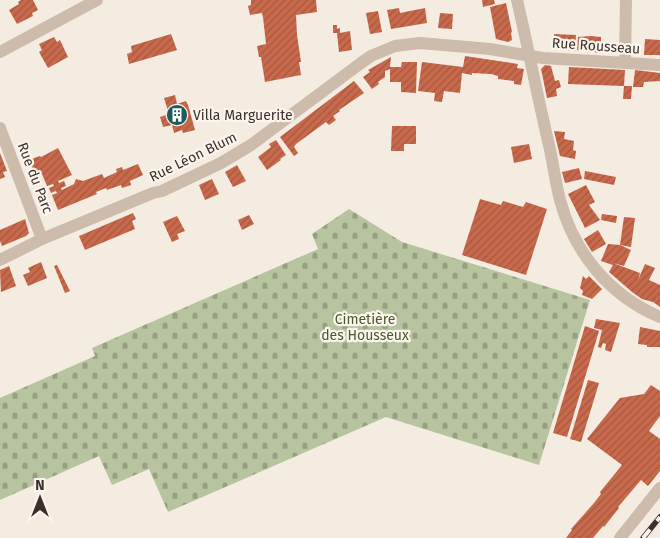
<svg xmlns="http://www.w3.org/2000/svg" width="660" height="538" font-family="'Fira Sans',sans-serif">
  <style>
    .cemetery { fill: url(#cemetery-stones) }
    .building { fill: url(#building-hatch) }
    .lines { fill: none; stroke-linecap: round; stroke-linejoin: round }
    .street { stroke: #cdbbac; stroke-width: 12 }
    .rail-casing { stroke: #3b302b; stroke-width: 5.5 }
    .rail { stroke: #fbf5ee; stroke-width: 4; stroke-dasharray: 11; stroke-linecap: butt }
    .labels { text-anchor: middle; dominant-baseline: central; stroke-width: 4.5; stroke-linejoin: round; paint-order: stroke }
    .street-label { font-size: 14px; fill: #3b302b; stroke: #fbf5ee }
    .poi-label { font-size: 14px; fill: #3b302b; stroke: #fbf5ee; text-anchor: start }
    .park-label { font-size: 14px; fill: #4a5a2e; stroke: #fbf5ee }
  </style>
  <defs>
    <pattern id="cemetery-stones" width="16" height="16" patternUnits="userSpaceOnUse" patternTransform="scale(1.25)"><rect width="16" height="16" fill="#b8c4a0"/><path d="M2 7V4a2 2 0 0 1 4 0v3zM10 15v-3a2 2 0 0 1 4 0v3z" fill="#97a083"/></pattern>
    <pattern id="building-hatch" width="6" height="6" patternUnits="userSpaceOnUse" patternTransform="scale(1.25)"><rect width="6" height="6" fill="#c8694b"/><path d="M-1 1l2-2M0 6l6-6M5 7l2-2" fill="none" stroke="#a4573f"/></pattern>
  </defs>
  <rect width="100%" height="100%" fill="#f4ebe1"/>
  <polygon class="cemetery" points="349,209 402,242 590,300 539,465 386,417 168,512 149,469 112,485 99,456 0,500 0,398 95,356 92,348 318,249 312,234"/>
  <g class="building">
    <polygon points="21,0 33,0 38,10 32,13 33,16 17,24 9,10 19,4 18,2"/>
    <polygon points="251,0 316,0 317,12 296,15 297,35 301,62 299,62 301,75 265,82 261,57 259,57 257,46 266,44 263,17 262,13 250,15 248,6 251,5"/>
    <polygon points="482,0 494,0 495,4 483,7"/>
    <polygon points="506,3 512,32 511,33 512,40 508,42 496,39 490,7"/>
    <polygon points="399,8 400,13 425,8 427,23 391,29 387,10"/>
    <polygon points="378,11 382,32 370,34 366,13"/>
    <polygon points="440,13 453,14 452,29 438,28"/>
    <polygon points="333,25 337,25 337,29 340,28 340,33 350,31 352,50 339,52 337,33 333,33"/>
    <polygon points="171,34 177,50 129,64 127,54 132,52 131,46"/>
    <polygon points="554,34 576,35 575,51 554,49"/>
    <polygon points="590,36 601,37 601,53 577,50 578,37"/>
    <polygon points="54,37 57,42 60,40 68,57 48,68 39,52 42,50 39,44"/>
    <polygon points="645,39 660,40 660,55 644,55"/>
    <polygon points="465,56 518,64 517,68 524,69 521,85 514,84 514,81 498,79 498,76 491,74 472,73 472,75 462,73 460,93 444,91 442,102 434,101 435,93 418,91 422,62 463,67"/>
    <polygon points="391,57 390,67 401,67 402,62 417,62 416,93 401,92 401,82 390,82 390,69 385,71 385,77 378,82 379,84 372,89 363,77 370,72 368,70"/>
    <polygon points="545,65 551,66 555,81 559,80 561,87 556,89 557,96 547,98 541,69"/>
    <polygon points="569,67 625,70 624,86 568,84"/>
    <polygon points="635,70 660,73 660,81 644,82 643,87 633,87"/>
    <polygon points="354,81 364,93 339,110 340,111 333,116 336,120 329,125 326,122 296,144 294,147 298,153 294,156 280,137"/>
    <polygon points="624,86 632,86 631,99 623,99"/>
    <polygon points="175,95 177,104 186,101 188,105 195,130 183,133 182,130 174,133 172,125 163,127 160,117 169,114 164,98"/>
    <polygon points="392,126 416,126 416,144 404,144 404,151 391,151"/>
    <polygon points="554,131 565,132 564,139 574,141 573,150 576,151 575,159 560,156"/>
    <polygon points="276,140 286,155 280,159 281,160 267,170 258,157 271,147 269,144"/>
    <polygon points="529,144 532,159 514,163 511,147"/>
    <polygon points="58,148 72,175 58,181 59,183 64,181 66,186 61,188 62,190 74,184 76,179 83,181 102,174 104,178 117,172 116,169 122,167 123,170 138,164 143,175 130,181 131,185 122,188 121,185 107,190 106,188 96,192 97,194 58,210 52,195 57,193 56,191 51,193 49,188 54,186 53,184 47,186 42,174 36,177 29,160 40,156 41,157"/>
    <polygon points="0,153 7,171 3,172 5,177 0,179"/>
    <polygon points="237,165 246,181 233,187 225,172"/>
    <polygon points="579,168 582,179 565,183 562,172"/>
    <polygon points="585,171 616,177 614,185 584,179"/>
    <polygon points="212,179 219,194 205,200 199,185"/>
    <polygon points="586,185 595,202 589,205 600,220 585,228 568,194"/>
    <polygon points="480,199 501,205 503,201 523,207 526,202 547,209 526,275 462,255"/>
    <polygon points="133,213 136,219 132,221 135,229 85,250 79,236"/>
    <polygon points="602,214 617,216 616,223 601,220"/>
    <polygon points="249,215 254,224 242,230 238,220"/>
    <polygon points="177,216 185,231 177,234 179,239 172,242 163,222"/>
    <polygon points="624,217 635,218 631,247 620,245 631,250 624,266 613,263 640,273 638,280 645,264 655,268 649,280 660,285 660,307 653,302 642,299 632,292 609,272 613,265 601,261 608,244 620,245"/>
    <polygon points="25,219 29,233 26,236 2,246 0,241 0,230"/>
    <polygon points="598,230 606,244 592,252 584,239"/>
    <polygon points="41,262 47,278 28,286 23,275 30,272 28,268"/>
    <polygon points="57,265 70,291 65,293 54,266"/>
    <polygon points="9,266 16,286 1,292 0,270"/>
    <polygon points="583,276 586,279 589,276 602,289 592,299 582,295 583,291 580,288"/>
    <polygon points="596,319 620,323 611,352 605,350 606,344 603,343 601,348 598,347 602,330 594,328"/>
    <polygon points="585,326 599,331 567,437 553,433"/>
    <polygon points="640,327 660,331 660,347 647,347 647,345 638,344"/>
    <polygon points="588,380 599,383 581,442 570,439"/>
    <polygon points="651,385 660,391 660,416 649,431 660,439 660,471 648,486 641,480 618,507 619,508 604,527 603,526 593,538 566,538 572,530 571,529 594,503 601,494 600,492 622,465 587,439 620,398 644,394"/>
  </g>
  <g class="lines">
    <g class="street">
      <path d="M517 0C528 47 537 94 548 141 553 161 555 181 560 200 574 253 610 296 660 317"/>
      <polyline points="0,52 97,0"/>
      <polyline points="625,63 626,0"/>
      <polyline points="0,128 42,239"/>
      <polyline points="0,260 42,239 153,193 162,191 221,163 251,145 361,63 371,56 395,46 420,43 490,49 543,58 660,65"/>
      <polyline points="620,538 660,488"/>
    </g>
    <g class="rail-casing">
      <polyline id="rail" points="643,538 660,517"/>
    </g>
    <use href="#rail" class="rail"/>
  </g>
  <defs>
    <g id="building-disc" transform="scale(1.125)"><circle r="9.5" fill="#1f5a5e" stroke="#fbf5ee"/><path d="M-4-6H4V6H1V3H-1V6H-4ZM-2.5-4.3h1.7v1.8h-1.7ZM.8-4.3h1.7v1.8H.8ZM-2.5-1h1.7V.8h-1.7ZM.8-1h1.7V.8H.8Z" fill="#fff"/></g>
  </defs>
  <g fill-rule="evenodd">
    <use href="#building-disc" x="177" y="115"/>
  </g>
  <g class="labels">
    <g class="street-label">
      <text transform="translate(596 46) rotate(4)">Rue Rousseau</text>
      <text transform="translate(193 157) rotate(-26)">Rue Léon Blum</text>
      <text transform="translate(35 178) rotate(69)">Rue du Parc</text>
    </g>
    <g class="poi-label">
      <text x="193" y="115">Villa Marguerite</text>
    </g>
    <g class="park-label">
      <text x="365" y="319">Cimetière<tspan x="365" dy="16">des Housseux</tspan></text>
    </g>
  </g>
  <g transform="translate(40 498)" stroke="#fbf5ee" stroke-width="4" paint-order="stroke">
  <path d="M0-4L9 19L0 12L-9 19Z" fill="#3b302b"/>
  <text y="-8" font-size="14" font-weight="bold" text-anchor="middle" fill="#3b302b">N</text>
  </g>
</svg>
